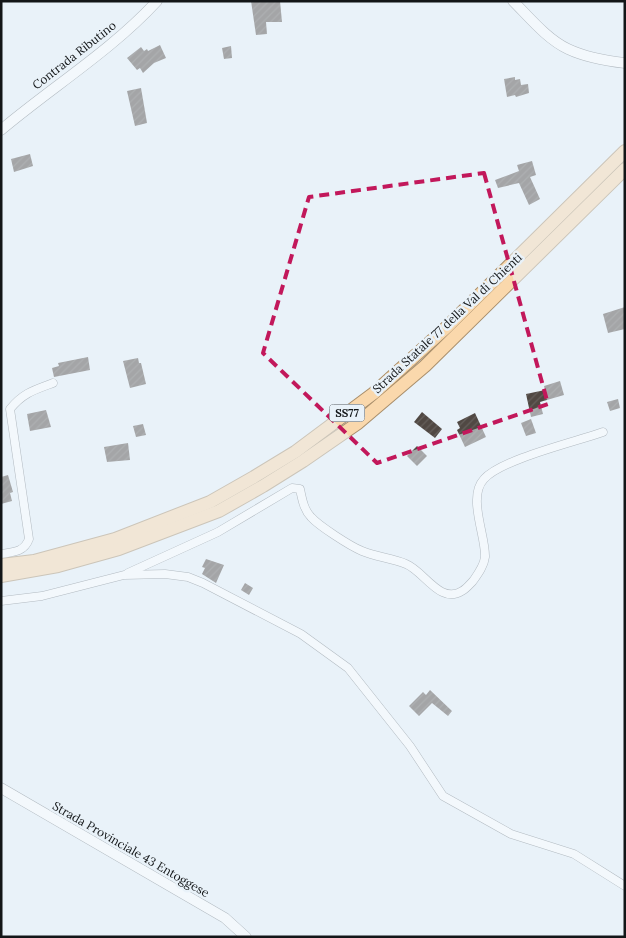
<svg xmlns="http://www.w3.org/2000/svg" width="626" height="938" font-family="Lora,serif">
  <style>
    .building { fill: url(#building-hatch) }
    .lines { fill: none; stroke-linecap: round; stroke-linejoin: round }
    .minor-casing { stroke: #70777d; stroke-width: 9 }
    .tertiary-casing { stroke: #70777d; stroke-width: 11 }
    .trunk-casing { stroke: #a88e6b; stroke-width: 14 }
    .minor { stroke: #fff; stroke-width: 8 }
    .tertiary { stroke: #fff; stroke-width: 10 }
    .trunk { stroke: #fad8ac; stroke-width: 12 }
    .marked { fill: none; stroke: #c2185b; stroke-width: 4; stroke-dasharray: 10 6; stroke-linejoin: round }
    .labels { text-anchor: middle; dominant-baseline: central; stroke-width: 5; stroke-linejoin: round; paint-order: stroke }
    .shield { fill: #e9f2f9; stroke: #53585c; stroke-width: 1 }
    .shield-label { font-size: 11px; font-weight: bold; fill: #131618 }
    .street-label { font-size: 12px; fill: #131618; stroke: #e9f2f9 }
  </style>
  <defs>
    <pattern id="building-hatch" width="6" height="6" patternUnits="userSpaceOnUse" patternTransform="scale(1.25)"><rect width="6" height="6" fill="#504843"/><path d="M-1 1l2-2M0 6l6-6M5 7l2-2" fill="none" stroke="#655f5b"/></pattern>
  </defs>
  <rect width="100%" height="100%" fill="#e9f2f9"/>
  <g class="building">
    <polygon points="251,1 280,1 282,22 266,22 267,34 256,35"/>
    <polygon points="160,45 166,58 154,63 143,73 140,68 137,70 127,58 141,47 144,51 147,49 148,51"/>
    <polygon points="231,46 232,58 224,59 222,48"/>
    <polygon points="515,77 515,80 520,79 521,85 528,84 529,93 516,97 515,95 507,97 504,79"/>
    <polygon points="141,88 147,123 135,126 127,91"/>
    <polygon points="30,154 33,166 14,172 11,159"/>
    <polygon points="532,161 536,175 530,177 540,199 529,205 519,183 498,188 495,180 519,171 517,165"/>
    <polygon points="625,307 625,329 608,333 603,314"/>
    <polygon points="88,357 90,370 54,377 52,368 59,366 58,363"/>
    <polygon points="138,358 139,363 141,363 146,384 130,388 123,361"/>
    <polygon points="560,381 564,395 540,402 543,414 531,417 526,394 545,390 544,386"/>
    <polygon points="618,399 620,408 610,411 607,402"/>
    <polygon points="46,410 51,427 30,431 27,414"/>
    <polygon points="422,412 442,429 435,438 414,422"/>
    <polygon points="475,413 486,437 465,447 457,430 460,428 457,422"/>
    <polygon points="531,419 536,433 526,436 521,423"/>
    <polygon points="143,424 146,435 136,437 133,426"/>
    <polygon points="128,443 130,460 107,462 104,447"/>
    <polygon points="417,446 427,456 417,466 407,456"/>
    <polygon points="8,475 13,492 10,493 12,501 1,504 1,477"/>
    <polygon points="206,559 224,565 216,583 202,574 205,568 202,567"/>
    <polygon points="245,583 253,588 249,595 241,590"/>
    <polygon points="430,690 452,711 448,716 432,703 419,716 409,706 423,692 426,695"/>
  </g>
  <g class="lines">
    <g class="minor-casing">
      <g id="minor">
        <path d="M1 554C14 552 24 552 29 539L10 409C23 393 34 390 53 383"/>
        <path d="M128 573 218 532 292 488 300 489C302 499 304 510 311 517 319 526 350 546 362 551 376 557 392 558 406 564 424 571 440 605 462 591 466 589 470 584 473 581 478 574 484 566 485 557 486 536 467 497 484 479 502 459 575 442 603 432"/>
        <polyline points="1,601 42,596 124,575 165,574 188,577 203,583 301,634 348,668 410,746 443,796 511,834 574,854 625,886"/>
      </g>
    </g>
    <g class="tertiary-casing">
      <g id="tertiary">
        <path d="M513 1C530 18 547 39 568 49 585 57 607 61 625 63"/>
        <path d="M1 130C52 87 112 50 157 1"/>
        <polyline points="1,788 225,918 246,937"/>
      </g>
    </g>
    <g class="trunk-casing">
      <g id="trunk">
        <polyline points="1,565 34,561 115,539 210,502 254,477 295,452 374,393 448,326 625,151"/>
        <polyline points="1,576 58,566 119,549 219,511 263,486 303,461 358,423 425,366 625,169"/>
      </g>
    </g>
    <use href="#minor" class="minor"/>
    <use href="#tertiary" class="tertiary"/>
    <use href="#trunk" class="trunk"/>
  </g>
  <path d="M0 0H626V938H0ZM484 173 548 404 377 463 263 353 309 197Z" fill="#e9f2f9" fill-opacity=".55" fill-rule="evenodd"/>
  <path class="marked" d="M484 173 548 404 377 463 263 353 309 197Z"/>
  <g class="labels">
    <rect class="shield" x="329.5" y="404.5" width="35" height="17" rx="4"/>
    <g class="shield-label">
      <text x="347" y="413">SS77</text>
    </g>
    <g class="street-label">
      <text transform="translate(74 55) rotate(-38)">Contrada Ributino</text>
      <text transform="translate(447 323) rotate(-43)">Strada Statale 77 della Val di Chienti</text>
      <text transform="translate(131 849) rotate(30)">Strada Provinciale 43 Entoggese</text>
    </g>
  </g>
  <rect width="626" height="938" fill="none" stroke="#131618" stroke-width="5"/>
</svg>
